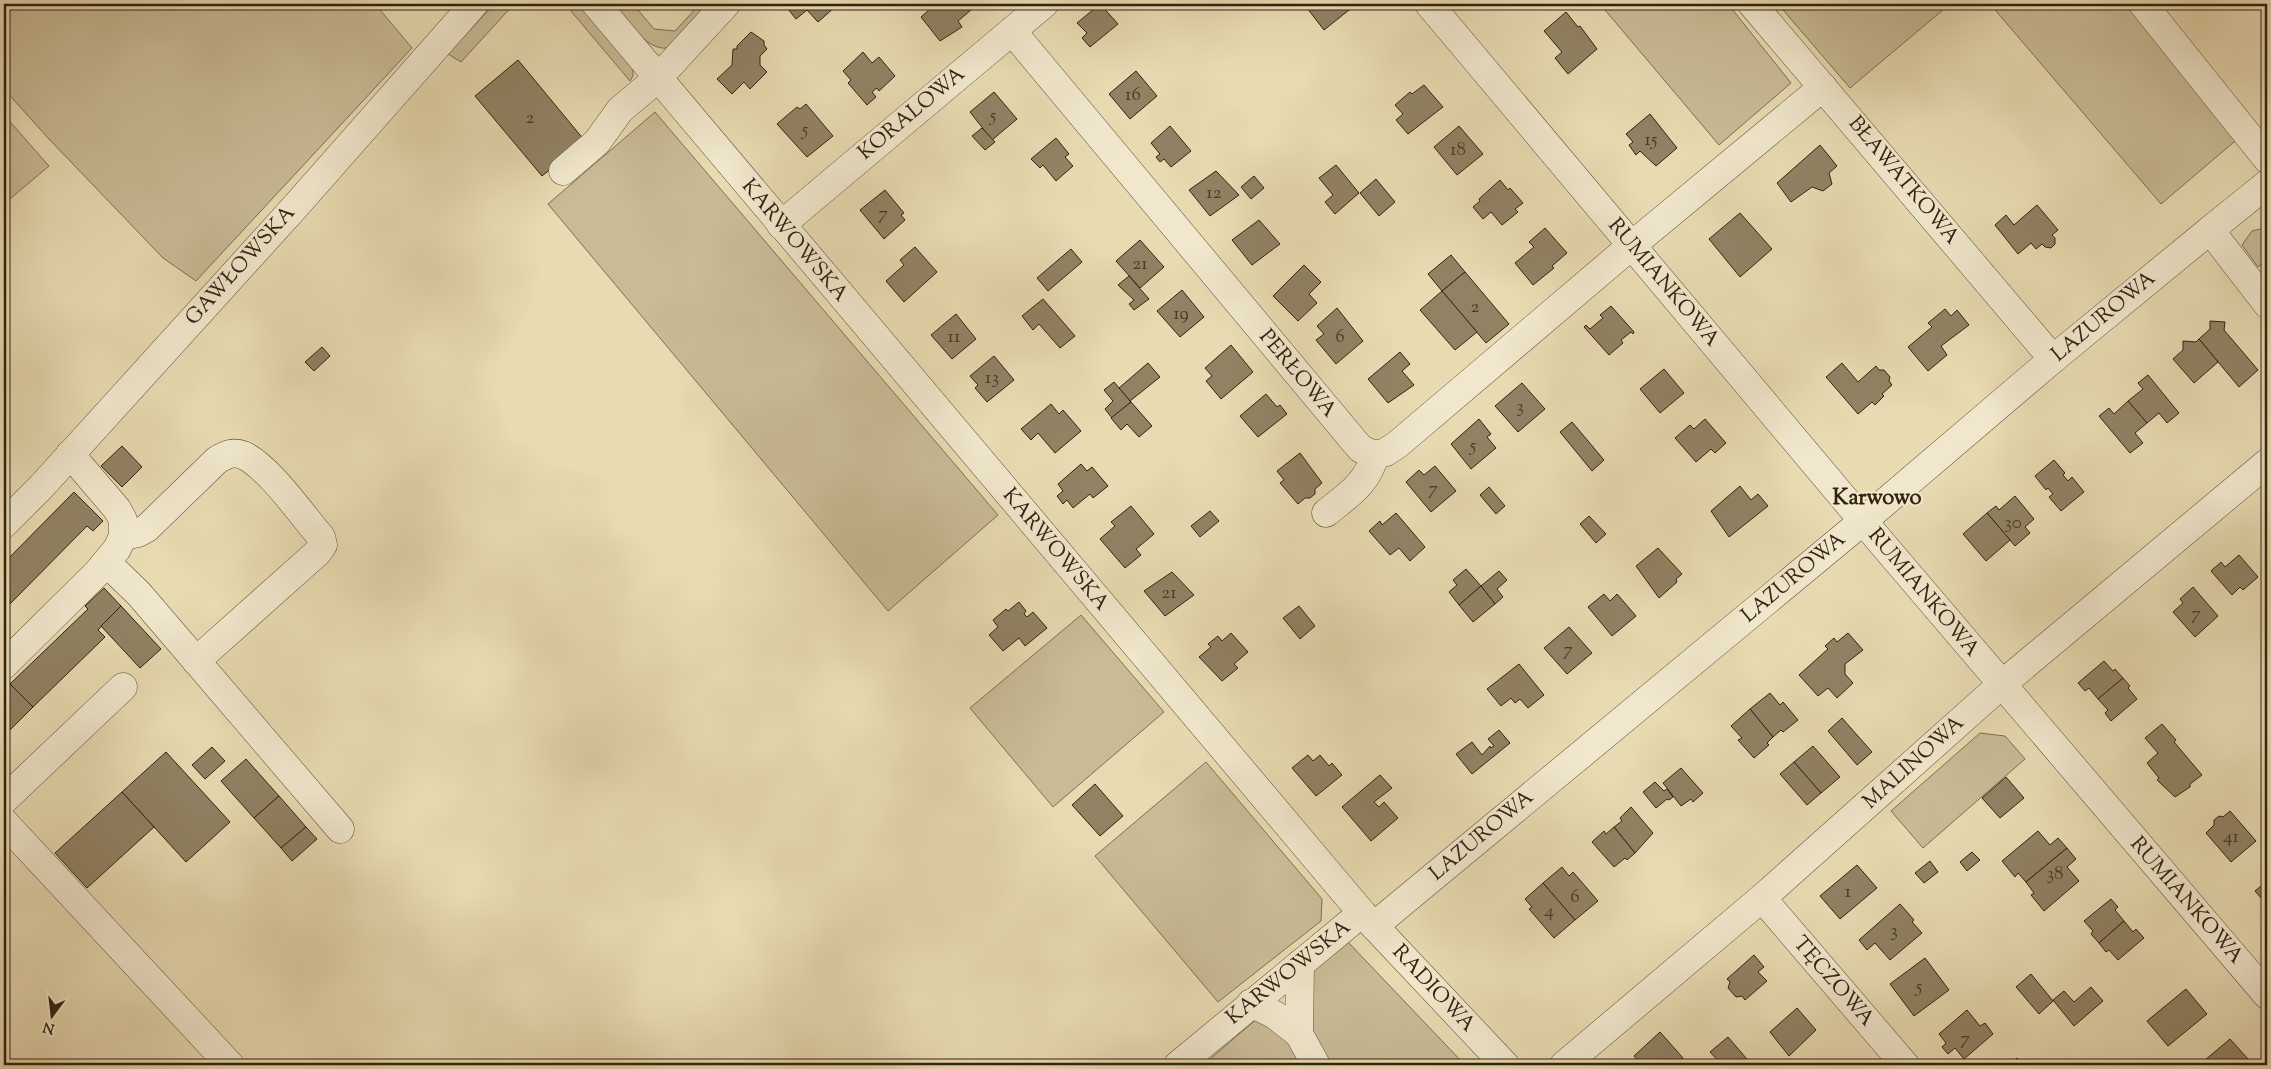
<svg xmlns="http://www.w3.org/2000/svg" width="2271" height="1069" font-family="'Sorts Mill Goudy',serif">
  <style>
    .green { fill: #c9bb96; stroke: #7e6e54 }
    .building { fill: #918264; stroke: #322211 }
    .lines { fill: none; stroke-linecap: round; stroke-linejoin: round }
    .minor-casing { stroke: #605039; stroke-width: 29 }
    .minor { stroke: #f0e7cc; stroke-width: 28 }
    .labels { text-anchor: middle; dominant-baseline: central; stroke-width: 4.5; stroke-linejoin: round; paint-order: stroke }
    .number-label { font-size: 19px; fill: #4a3a26 }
    .street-label { font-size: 21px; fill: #322211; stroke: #f0e7cc }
    .neighbourhood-label { font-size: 22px; font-weight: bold; fill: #322211; stroke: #f0e7cc }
  </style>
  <rect width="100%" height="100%" fill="#e8dab1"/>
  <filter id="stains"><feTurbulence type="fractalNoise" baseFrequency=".004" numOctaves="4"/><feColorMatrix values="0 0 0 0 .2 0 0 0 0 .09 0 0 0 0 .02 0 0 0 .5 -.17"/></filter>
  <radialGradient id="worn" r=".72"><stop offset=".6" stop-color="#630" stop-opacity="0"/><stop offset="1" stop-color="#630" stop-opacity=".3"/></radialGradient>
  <g class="green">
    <polygon points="4,4 375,4 412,48 196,281 163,258 48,138 4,89"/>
    <polygon points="494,4 514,4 461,62 448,54"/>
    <polygon points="565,4 582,4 633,66 633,76 630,81"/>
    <path d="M613 4H633L654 29 675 31 700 4H710L668 48C645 51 627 19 613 4Z"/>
    <polygon points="1600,4 1728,4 1791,83 1719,145"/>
    <polygon points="1778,4 1950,4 1850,88"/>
    <polygon points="1990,4 2135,4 2241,136 2161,204"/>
    <polygon points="655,112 998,515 888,611 548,204"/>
    <polygon points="4,115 49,166 4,204"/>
    <polygon points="2264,228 2267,231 2267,259 2258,267 2242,245 2252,231"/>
    <polygon points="1081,615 1164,712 1053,807 970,708"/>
    <polygon points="1980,733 2005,736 2025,759 1923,848 1891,811"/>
    <polygon points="1206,762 1322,899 1321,921 1218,1002 1095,856"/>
    <polygon points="1347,941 1465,1065 1327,1065 1307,1022 1307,974"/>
    <polygon points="1259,1017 1283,1036 1303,1065 1203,1065"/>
  </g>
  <g class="building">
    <polygon points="784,4 833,4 835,7 818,22 807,10 796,19"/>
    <polygon points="930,4 966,4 971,10 958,21 962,27 940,41 921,17 930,9 927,6"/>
    <polygon points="1100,4 1118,24 1090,47 1082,38 1087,33 1077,23"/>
    <polygon points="1312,4 1352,4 1354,6 1324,30 1307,8"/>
    <polygon points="1566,12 1578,27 1580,26 1597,49 1568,74 1555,58 1562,52 1544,31"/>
    <polygon points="751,32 764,41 764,45 767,49 760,56 760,65 767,72 750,89 744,82 732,94 717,79 732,65 733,49 737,49 737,46"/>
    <polygon points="863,52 872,63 879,57 895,76 879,91 877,88 872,92 876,97 867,105 848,83 851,80 843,71"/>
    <polygon points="518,60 585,141 542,176 475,96"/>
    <polygon points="1136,71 1157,96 1130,119 1109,94"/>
    <polygon points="1424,85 1443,107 1408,134 1396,120 1403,114 1395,105 1410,92 1412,94"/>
    <polygon points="994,92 1017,119 992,140 970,112"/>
    <polygon points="806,104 833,136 807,157 777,124 797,107 800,109"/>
    <polygon points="1650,114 1677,148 1656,166 1640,151 1636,155 1629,145 1633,142 1626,134"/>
    <polygon points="1170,126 1191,151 1171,167 1164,159 1160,162 1156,157 1160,154 1151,143"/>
    <polygon points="1459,126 1483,154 1457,175 1434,147"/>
    <polygon points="982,128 995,142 985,150 972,136"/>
    <polygon points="1056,138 1069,154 1065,157 1073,166 1056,181 1043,165 1040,168 1031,159"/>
    <polygon points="1820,145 1837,166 1829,173 1832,184 1823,191 1812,187 1791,202 1777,183"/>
    <polygon points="1336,165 1359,193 1335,214 1325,202 1333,195 1319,178"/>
    <polygon points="1216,171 1239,195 1210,216 1189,190"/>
    <polygon points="1254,176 1264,188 1251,199 1241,187"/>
    <polygon points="1376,179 1395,202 1379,216 1360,193"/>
    <polygon points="1500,180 1508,190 1510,188 1523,203 1515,209 1518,212 1502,225 1491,212 1483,219 1473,207 1480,201 1479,199"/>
    <polygon points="885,190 904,213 901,215 905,220 884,239 860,210"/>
    <polygon points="2037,205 2058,230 2052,235 2055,238 2055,244 2051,248 2045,247 2042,244 2036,249 2031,243 2018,254 1995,225 2006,215 2014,225"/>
    <polygon points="1740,213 1772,249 1740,277 1709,239"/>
    <polygon points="1259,220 1280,244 1252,265 1232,240"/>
    <polygon points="1545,228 1567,253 1552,266 1554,268 1533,285 1515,263 1534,247 1529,242"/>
    <polygon points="1140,240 1164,267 1140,288 1116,261"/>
    <polygon points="915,247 937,272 904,302 886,281 904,265 900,260"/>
    <polygon points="1071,249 1082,262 1048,291 1037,278"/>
    <polygon points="1451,255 1465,272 1442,291 1428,274"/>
    <polygon points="1304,265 1321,282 1309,294 1317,303 1298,321 1273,296"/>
    <polygon points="1465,272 1509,324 1486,343 1442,291"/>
    <polygon points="1129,276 1149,299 1134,310 1129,304 1134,300 1118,285"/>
    <polygon points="1182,290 1204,317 1180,337 1157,311"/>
    <polygon points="1442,291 1477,332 1455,350 1420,310"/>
    <polygon points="1043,299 1075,336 1060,348 1039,324 1033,330 1022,316"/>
    <polygon points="1611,306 1634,332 1633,334 1631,332 1621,340 1623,343 1609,355 1584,327 1586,325 1590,329 1603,318 1600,315"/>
    <polygon points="1337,308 1363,341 1336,364 1316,340 1324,334 1317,326"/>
    <polygon points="1945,309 1951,316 1957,310 1969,325 1941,346 1947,355 1928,371 1908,347 1932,327 1928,323"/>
    <polygon points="956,314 976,339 952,359 931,335"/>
    <polygon points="2210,321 2225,322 2224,330 2258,370 2239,387 2199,339 2210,329"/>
    <polygon points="2199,339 2218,362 2194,383 2173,359 2183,350 2183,341 2196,342"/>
    <polygon points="1231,345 1253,372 1221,399 1206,381 1212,376 1205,368"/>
    <polygon points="322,347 330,356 314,371 305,362"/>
    <polygon points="1400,352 1410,364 1402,371 1414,385 1388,403 1368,379"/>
    <polygon points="994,356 1014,380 987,402 975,388 978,385 970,376"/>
    <polygon points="1148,363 1160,377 1130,401 1119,388"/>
    <polygon points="1842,363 1858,382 1876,366 1879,370 1884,370 1890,377 1889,381 1892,385 1882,394 1884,396 1875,405 1872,402 1858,414 1826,377"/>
    <polygon points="1664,369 1684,393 1660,413 1640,389"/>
    <polygon points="2148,375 2179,413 2167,423 2159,413 2147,423 2128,401 2143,389 2138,383"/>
    <polygon points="1114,382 1131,402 1112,418 1105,409 1113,401 1104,390"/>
    <polygon points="1522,383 1545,409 1518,432 1495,406"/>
    <polygon points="1266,394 1277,407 1280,405 1287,414 1258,437 1240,416"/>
    <polygon points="2128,401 2147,423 2135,433 2143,443 2130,453 2099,416 2109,408 2114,414"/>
    <polygon points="1131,402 1152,426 1139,437 1127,424 1121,430 1111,418"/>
    <polygon points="1051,404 1059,414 1063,410 1081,431 1055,453 1038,433 1031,440 1021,429"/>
    <polygon points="1479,419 1491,434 1487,437 1496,448 1471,469 1451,444"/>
    <polygon points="1705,419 1726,443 1715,453 1711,449 1696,462 1675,438 1690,425 1694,429"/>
    <polygon points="1572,422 1604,460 1592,471 1560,432"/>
    <polygon points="122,446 142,467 122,487 101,466"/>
    <polygon points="1300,453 1322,483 1315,489 1315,494 1310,498 1305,498 1298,504 1280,483 1284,480 1277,471"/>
    <polygon points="2054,460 2065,473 2063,475 2068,481 2072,477 2084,492 2061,511 2049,497 2053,494 2048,488 2046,490 2035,476"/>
    <polygon points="1081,464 1087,471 1092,467 1108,486 1093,498 1090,494 1073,508 1067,500 1063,504 1057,496 1063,491 1058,484"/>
    <polygon points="1435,466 1456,491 1431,512 1406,482 1419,470 1424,475"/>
    <polygon points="1740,486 1751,500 1758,494 1768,506 1729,537 1711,511"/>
    <polygon points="1489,487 1505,506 1496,514 1480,495"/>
    <polygon points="74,492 103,521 93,531 87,526 4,610 4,563"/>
    <polygon points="2015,496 2034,519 2025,527 2030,533 2015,546 1987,513 1996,506 1999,510"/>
    <polygon points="1131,506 1154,534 1136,549 1141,555 1125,568 1100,539 1115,526 1111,522"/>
    <polygon points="1210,511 1219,521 1200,537 1191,526"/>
    <polygon points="1396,513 1425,547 1410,561 1399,548 1390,555 1369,531 1380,521 1382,525"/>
    <polygon points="1987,513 2010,540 1986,561 1963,534"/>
    <polygon points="1589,516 1606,534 1596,543 1580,524"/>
    <polygon points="1658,548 1682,574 1676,579 1677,582 1659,598 1636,566"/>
    <polygon points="2239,555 2258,577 2243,590 2240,587 2232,595 2211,571 2221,562 2225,567"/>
    <polygon points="1466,569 1481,586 1459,605 1449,592 1457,585 1453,580"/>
    <polygon points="1499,571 1507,580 1497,589 1503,597 1495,604 1481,586"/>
    <polygon points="1172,572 1194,595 1165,616 1144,591"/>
    <polygon points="1481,586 1495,604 1473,622 1459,605"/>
    <polygon points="2193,587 2218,616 2195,637 2173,612 2183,603 2180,599"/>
    <polygon points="104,588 121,606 98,630 105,637 33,707 10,684 88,609 85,606"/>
    <polygon points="1604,594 1610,601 1617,594 1636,616 1612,636 1588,607"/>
    <polygon points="1019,602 1026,611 1024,614 1027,617 1033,612 1047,628 1025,646 1019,638 1003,651 989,635 998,627 993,620 1006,609 1008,611"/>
    <polygon points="121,606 161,649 140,668 101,626"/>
    <polygon points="1299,606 1315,626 1300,639 1283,618"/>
    <polygon points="1569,627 1592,653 1567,674 1544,648"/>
    <polygon points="1231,633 1248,652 1234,664 1238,668 1222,681 1199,657 1211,647 1208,644 1218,636 1222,641"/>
    <polygon points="1848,633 1863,650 1845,664 1845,674 1853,683 1837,698 1828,688 1818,696 1799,675 1828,649 1825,646 1834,638 1837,642"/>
    <polygon points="2104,661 2113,671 2115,669 2123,678 2098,699 2089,688 2085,691 2078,683"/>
    <polygon points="1519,664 1544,695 1528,708 1520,699 1515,703 1511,698 1501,706 1487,689"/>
    <polygon points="2123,678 2130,686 2128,688 2137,699 2111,721 2105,713 2108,710 2098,699"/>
    <polygon points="10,684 33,707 4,736 4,691"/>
    <polygon points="1770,693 1780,705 1783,702 1798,720 1783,732 1781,730 1773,737 1750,709"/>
    <polygon points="1750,709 1773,737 1767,743 1769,745 1754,758 1738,740 1742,738 1731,726"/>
    <polygon points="1842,718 1872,752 1857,765 1828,731"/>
    <polygon points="2162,724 2176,740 2174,742 2202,775 2190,784 2190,787 2175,797 2157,780 2159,778 2147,763 2158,753 2145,738"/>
    <polygon points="1499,730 1510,743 1472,774 1456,754 1472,742 1482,755 1490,746 1491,748 1494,746 1488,739"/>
    <polygon points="1813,746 1840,777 1821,793 1794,762"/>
    <polygon points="212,747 225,761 205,779 192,765"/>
    <polygon points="166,752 230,822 186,862 122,792"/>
    <polygon points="1308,755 1313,761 1320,755 1329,766 1332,763 1342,775 1316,796 1292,768"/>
    <polygon points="246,759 279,796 254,818 221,781"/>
    <polygon points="1794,762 1821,793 1807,805 1780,774"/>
    <polygon points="1681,768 1703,793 1693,802 1691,799 1681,806 1663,783"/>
    <polygon points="1380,775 1392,788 1374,802 1379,807 1384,802 1398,818 1371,841 1342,807"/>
    <polygon points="2006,777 2024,798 2000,818 1982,798"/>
    <polygon points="1655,782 1664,791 1667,789 1673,797 1669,800 1667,799 1656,808 1643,792"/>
    <polygon points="1095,784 1123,816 1100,836 1072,805"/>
    <polygon points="122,792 154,827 87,888 55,853"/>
    <polygon points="279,796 306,827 281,848 254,818"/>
    <polygon points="1631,807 1653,833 1635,853 1614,827 1622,821 1620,818"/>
    <polygon points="2230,811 2256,841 2231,862 2206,833 2214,825 2214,820 2219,816 2223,817"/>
    <polygon points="306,827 317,839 292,861 281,848"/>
    <polygon points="1614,827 1635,853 1627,860 1625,858 1614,867 1592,842 1604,831 1606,834"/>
    <polygon points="2038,831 2050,845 2058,838 2067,848 2026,882 2018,873 2015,877 2002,861"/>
    <polygon points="2067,848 2076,859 2067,867 2079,881 2044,911 2031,895 2034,893 2026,882"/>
    <polygon points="1972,852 1980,860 1967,871 1960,862"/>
    <polygon points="1930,861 1938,872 1924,883 1915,873"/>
    <polygon points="1857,865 1877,888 1840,919 1820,896"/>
    <polygon points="1562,867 1569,876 1573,872 1598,901 1575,920 1543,883"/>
    <polygon points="2267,881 2267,905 2255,891"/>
    <polygon points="1543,883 1575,920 1554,938 1529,909 1532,907 1525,899"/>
    <polygon points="2111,899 2118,907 2115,910 2124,921 2099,943 2091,934 2093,931 2084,921"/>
    <polygon points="1900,904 1914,920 1912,922 1922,933 1890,960 1875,943 1867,950 1859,940"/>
    <polygon points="2124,921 2133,932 2136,929 2144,938 2118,960 2109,950 2106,952 2099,943"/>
    <polygon points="1754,955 1764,967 1758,972 1767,981 1745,1000 1742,996 1736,997 1728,988 1730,982 1727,979"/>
    <polygon points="1925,958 1949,990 1914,1016 1890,984"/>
    <polygon points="2031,974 2053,1001 2039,1014 2016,987"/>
    <polygon points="2091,987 2103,1001 2074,1026 2053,1000 2064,991 2074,1002"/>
    <polygon points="2186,989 2207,1014 2168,1046 2147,1021"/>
    <polygon points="1797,1008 1816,1030 1789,1056 1770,1032"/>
    <polygon points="1967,1010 1980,1026 1985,1023 1993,1034 1964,1059 1955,1048 1948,1054 1942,1047 1946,1043 1939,1034"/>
    <polygon points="1660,1032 1683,1058 1675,1065 1642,1065 1634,1056"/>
    <polygon points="1728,1037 1752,1065 1722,1065 1710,1052"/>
    <polygon points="2230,1039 2248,1059 2241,1065 2210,1065 2205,1060"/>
    <polygon points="2017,1058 2023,1065 2005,1065 2008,1063 2009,1064"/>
  </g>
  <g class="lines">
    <g class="minor-casing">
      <g id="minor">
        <polyline points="596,4 1362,913 1505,1065"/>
        <polyline points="1429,4 1863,521 2267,995"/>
        <polyline points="1752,4 2053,359"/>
        <polyline points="2143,4 2267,159"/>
        <polyline points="1012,31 1354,441 1361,449 1375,455 1386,452 1398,444 1631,246 1823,87"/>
        <polyline points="563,171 597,142 620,110 658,78 726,4"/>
        <polyline points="781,225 1044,4"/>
        <polyline points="2210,230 2267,184"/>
        <path d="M1326 513C1348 495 1367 484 1375 455"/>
        <polyline points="4,524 41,487 294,208 474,4"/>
        <path d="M123 536 138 533 147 528 217 460C226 455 233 451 243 455 268 466 302 515 321 537L323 545 317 553 196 661"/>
        <polyline points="106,562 139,594 340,829"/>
        <polyline points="4,665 97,573 117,549 123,536 123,520 117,509 70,454"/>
        <polyline points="4,800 123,687"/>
        <polyline points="4,822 230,1065"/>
        <polyline points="1762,898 1905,1065"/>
        <polyline points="1374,926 1863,521 2053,359 2210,230 2267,304"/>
        <polyline points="1300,964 1299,1034 1316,1065"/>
        <polyline points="1251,1003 1275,1015 1299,1034"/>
        <polyline points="1178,1065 1362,913"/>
        <polyline points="1564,1065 1762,898 2001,685 2267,463"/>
      </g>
    </g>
    <use href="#minor" class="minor"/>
  </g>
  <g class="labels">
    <g class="number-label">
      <text x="1133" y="95">16</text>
      <text x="993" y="116">5</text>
      <text x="530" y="118">2</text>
      <text x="805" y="130">5</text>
      <text x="1651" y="140">15</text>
      <text x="1458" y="150">18</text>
      <text x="1214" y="193">12</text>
      <text x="883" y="214">7</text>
      <text x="1140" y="264">21</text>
      <text x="1475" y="307">2</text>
      <text x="1181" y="314">19</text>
      <text x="954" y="337">11</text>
      <text x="1340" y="337">6</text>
      <text x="992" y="378">13</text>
      <text x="1520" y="407">3</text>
      <text x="1473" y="446">5</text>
      <text x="1433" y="489">7</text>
      <text x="2013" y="523">30</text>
      <text x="1169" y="593">21</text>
      <text x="2196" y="614">7</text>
      <text x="1568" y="650">7</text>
      <text x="2231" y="837">41</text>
      <text x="2055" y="874">38</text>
      <text x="1848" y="892">1</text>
      <text x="1575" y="897">6</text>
      <text x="1549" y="911">4</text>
      <text x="1894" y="931">3</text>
      <text x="1919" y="987">5</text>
      <text x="1965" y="1039">7</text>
    </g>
    <g class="street-label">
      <text transform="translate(912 114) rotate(-40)">KORALOWA</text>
      <text transform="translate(1903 181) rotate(50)">BŁAWATKOWA</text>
      <text transform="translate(794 241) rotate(50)">KARWOWSKA</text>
      <text transform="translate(241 266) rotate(-48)">GAWŁOWSKA</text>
      <text transform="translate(1663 283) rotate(50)">RUMIANKOWA</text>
      <text transform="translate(2104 317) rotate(-40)">LAZUROWA</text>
      <text transform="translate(1297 374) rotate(50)">PERŁOWA</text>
      <text transform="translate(1055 550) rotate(50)">KARWOWSKA</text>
      <text transform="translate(1794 578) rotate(-40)">LAZUROWA</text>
      <text transform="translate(1923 593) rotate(50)">RUMIANKOWA</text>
      <text transform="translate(1914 763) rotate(-42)">MALINOWA</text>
      <text transform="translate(1482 836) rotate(-40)">LAZUROWA</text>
      <text transform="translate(2186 901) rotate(49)">RUMIANKOWA</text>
      <text transform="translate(1289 973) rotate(-39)">KARWOWSKA</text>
      <text transform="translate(1833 982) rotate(49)">TĘCZOWA</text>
      <text transform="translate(1433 989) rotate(47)">RADIOWA</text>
    </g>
    <g class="neighbourhood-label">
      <text x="1877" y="499">Karwowo</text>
    </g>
  </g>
  <rect width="2271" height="1069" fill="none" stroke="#e8dab1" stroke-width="20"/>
  <rect x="5" y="5" width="2261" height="1059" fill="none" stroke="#322211" stroke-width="2.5"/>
  <rect x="10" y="10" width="2251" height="1049" fill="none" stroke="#322211"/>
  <g transform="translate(52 1016) rotate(195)" stroke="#f0e7cc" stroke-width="4" paint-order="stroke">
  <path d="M0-4L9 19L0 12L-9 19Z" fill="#322211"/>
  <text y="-8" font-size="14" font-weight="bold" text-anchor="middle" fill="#322211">N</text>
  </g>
  <rect width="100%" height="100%" filter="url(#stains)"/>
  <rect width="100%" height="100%" fill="url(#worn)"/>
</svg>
